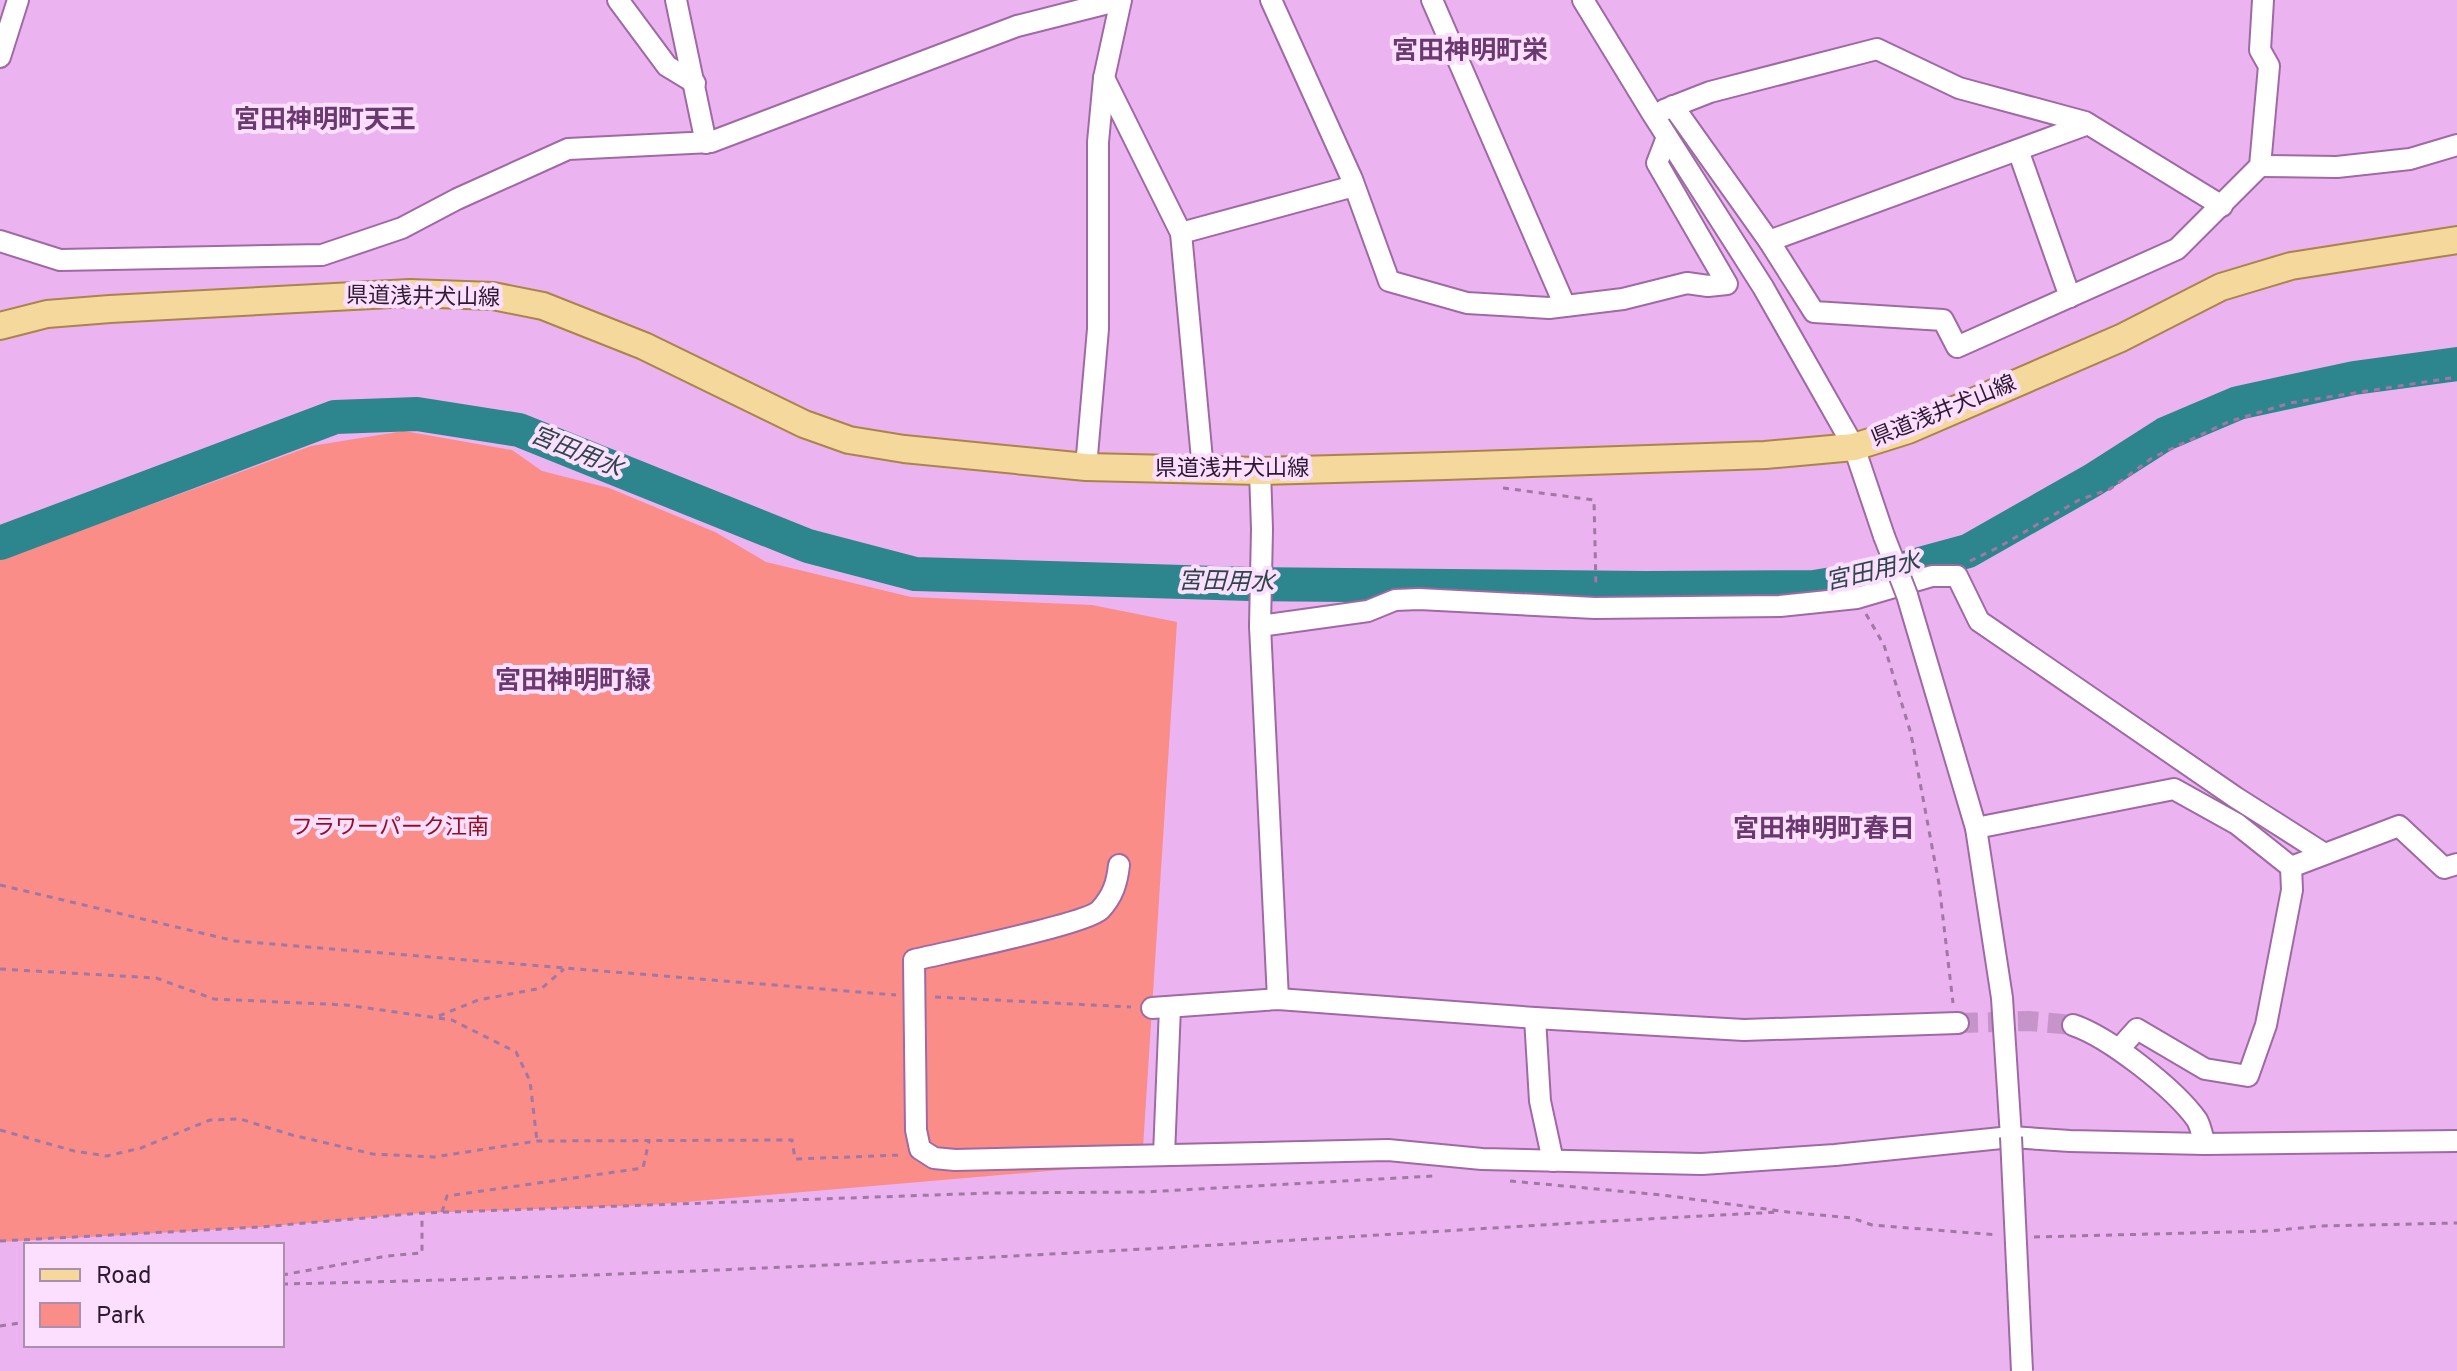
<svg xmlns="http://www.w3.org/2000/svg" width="2457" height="1371" font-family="Overpass,'Noto Sans JP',sans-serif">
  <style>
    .green { fill: #fa8d87 }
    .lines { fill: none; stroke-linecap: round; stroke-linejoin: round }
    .river { stroke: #2d858d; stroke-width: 34 }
    .minor-tunnel { stroke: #c694ca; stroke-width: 20; stroke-dasharray: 20 10; stroke-linecap: butt }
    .minor-casing { stroke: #9f6aa4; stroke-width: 24 }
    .major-casing { stroke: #aa844b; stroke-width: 30 }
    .path { stroke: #a277a6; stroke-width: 3; stroke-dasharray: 6 6; stroke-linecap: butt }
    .minor { stroke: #fff; stroke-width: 20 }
    .major { stroke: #f4d89c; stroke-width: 26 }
    .minor-bridge-casing { stroke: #9f6aa4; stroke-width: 24; stroke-linecap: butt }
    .minor-bridge { stroke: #fff; stroke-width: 20 }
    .labels { text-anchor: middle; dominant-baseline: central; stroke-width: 8; stroke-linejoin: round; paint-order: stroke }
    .street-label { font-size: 22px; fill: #2e1930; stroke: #fcdfff }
    .park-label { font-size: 22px; fill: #970d1e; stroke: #fcdfff }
    .water-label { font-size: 24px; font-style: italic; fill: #2b474a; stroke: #fcdfff }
    .quarter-label { font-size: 26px; font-weight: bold; fill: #6a396f; stroke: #fcdfff }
  </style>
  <rect width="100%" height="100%" fill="#ecb3f1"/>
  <polygon class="green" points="404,431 512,450 542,471 609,488 715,532 766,562 911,597 1092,605 1177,622 1142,1163 650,1205 422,1213 260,1227 0,1242 0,560 311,446"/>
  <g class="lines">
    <polyline class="river" points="0,543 335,417 417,414 519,430 808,546 915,574 1250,584 1645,588 1814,587 1869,578 1968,551 2093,480 2165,434 2238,403 2354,378 2457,364"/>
    <polyline class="minor-tunnel" points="1958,1023 2029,1021 2073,1025"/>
    <g class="minor-casing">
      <g id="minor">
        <polyline points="618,0 667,66 695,83"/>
        <polyline points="676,0 706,143"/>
        <polyline points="1271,0 1352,179 1389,281 1467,303 1549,308 1623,299 1687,283 1708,286 1727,284 1657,163 1667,137"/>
        <polyline points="1432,0 1565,306"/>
        <polyline points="1583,0 1652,113 1763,287 1854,447 1884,536"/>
        <polyline points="0,57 18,0"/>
        <polyline points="1104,78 1181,233 1203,470"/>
        <polyline points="1673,106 1769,241 1814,312 1943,320 1957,347 2177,249 2260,166 2269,66 2260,50 2263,0"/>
        <polyline points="1664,110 1710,92 1877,49 1959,88 2085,122 2222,206"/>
        <polyline points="2018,150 2070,297"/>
        <polyline points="2260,166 2337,167 2410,159 2457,145"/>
        <polyline points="1181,233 1354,186"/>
        <polyline points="0,241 60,260 322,255 402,228 457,199 568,149 711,142 1017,26 1120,0"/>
        <polyline points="1769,241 2088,124"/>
        <polyline points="1086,467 1098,329 1098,142 1104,78 1121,0"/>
        <polyline points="1260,471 1262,529 1260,626 1278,999"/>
        <polyline points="1907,595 1976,828 2002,998 2011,1137"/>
        <polyline points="1260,626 1368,611 1395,600 1419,599 1595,608 1780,606 1857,598 1932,576 1957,576 1979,621 2235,797 2323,853"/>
        <polyline points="1976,828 2174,789 2237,824 2291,867"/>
        <path d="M1119 865C1117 883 1113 896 1100 910 1086 924 943 953 914 960L916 1130 920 1149 934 1158 955 1160 1388 1150 1482 1159 1702 1164 1835 1155 2011 1137 2070 1141 2205 1144 2457 1141"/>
        <polyline points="2291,867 2399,826 2444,868 2457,864"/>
        <polyline points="1152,1008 1278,999 1535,1018 1744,1030 1958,1023"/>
        <polyline points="1535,1018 1540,1101 1553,1161"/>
        <path d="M2073 1025C2109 1037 2175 1089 2197 1120 2201 1127 2202 1136 2205 1144"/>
        <polyline points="2119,1049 2137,1029 2205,1069 2248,1076 2266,1025 2292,890 2291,867"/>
        <polyline points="1164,1155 1170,1007"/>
      </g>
    </g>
    <g class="major-casing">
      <polyline id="major" points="0,326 47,314 110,309 410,293 493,296 543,306 644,346 804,424 849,440 904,449 1086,467 1260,471 1445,466 1765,455 1854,447 1908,430 2121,338 2221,287 2291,266 2457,240"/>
    </g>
    <g class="path">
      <polyline points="1503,488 1594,500 1596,588"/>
      <polyline points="1970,561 1999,547 2079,500 2110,489 2152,458 2228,422 2290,403 2457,377"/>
      <polyline points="1866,614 1884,645 1911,734 1939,884 1953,1003"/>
      <polyline points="0,885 235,941 896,995"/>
      <polyline points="0,969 156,978 214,999 346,1005 452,1020 516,1052 530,1081 537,1141"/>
      <polyline points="935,997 1131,1007"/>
      <polyline points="439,1016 478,1000 542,988 564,969"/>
      <polyline points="0,1130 74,1151 107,1156 141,1148 210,1120 240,1119 292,1135 373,1154 434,1157 537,1141 792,1140 795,1159 902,1155"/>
      <polyline points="1510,1181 1662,1195 1788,1212 1852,1218 1872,1225 1998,1235"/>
      <polyline points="442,1212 447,1196 643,1168 649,1141"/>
      <polyline points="2034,1237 2269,1231 2321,1226 2457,1223"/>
      <polyline points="0,1241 260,1227 422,1213 990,1193 1145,1192 1434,1176"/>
      <polyline points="282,1275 387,1256 422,1253 422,1214"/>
      <path d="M282 1284C576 1278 870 1264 1163 1248 1369 1236 1575 1222 1780 1212"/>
      <polyline points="0,1326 26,1322"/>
    </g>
    <use href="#minor" class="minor"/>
    <use href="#major" class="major"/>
    <g class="minor-bridge-casing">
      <g id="minor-bridge">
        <polyline points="1884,536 1907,595"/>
        <polyline points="2011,1137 2022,1371"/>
      </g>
    </g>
    <use href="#minor-bridge" class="minor-bridge"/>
  </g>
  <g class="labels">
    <g class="street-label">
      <text transform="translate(423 298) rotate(1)">県道浅井犬山線</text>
      <text transform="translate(1944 412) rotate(-22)">県道浅井犬山線</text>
      <text x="1232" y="469">県道浅井犬山線</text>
    </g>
    <g class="park-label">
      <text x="390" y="828">フラワーパーク江南</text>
    </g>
    <g class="water-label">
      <text transform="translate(576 453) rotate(22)">宮田用水</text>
      <text transform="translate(1873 573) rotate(-13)">宮田用水</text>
      <text transform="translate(1226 583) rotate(1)">宮田用水</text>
    </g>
    <g class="quarter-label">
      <text x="1470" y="52">宮田神明町栄</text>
      <text x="325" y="121">宮田神明町天王</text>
      <text x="573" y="682">宮田神明町緑</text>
      <text x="1824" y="830">宮田神明町春日</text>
    </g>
  </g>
  <rect x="24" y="1243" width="260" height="104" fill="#fcdfff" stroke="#aa90ac" stroke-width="2"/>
  <rect x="40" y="1269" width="40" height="12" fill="#f4d89c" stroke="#aa90ac" stroke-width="2"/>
  <text x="96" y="1283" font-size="24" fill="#2e1930">Road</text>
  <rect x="40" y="1303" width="40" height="24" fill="#fa8d87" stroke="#aa90ac" stroke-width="2"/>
  <text x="96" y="1323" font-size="24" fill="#2e1930">Park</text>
</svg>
